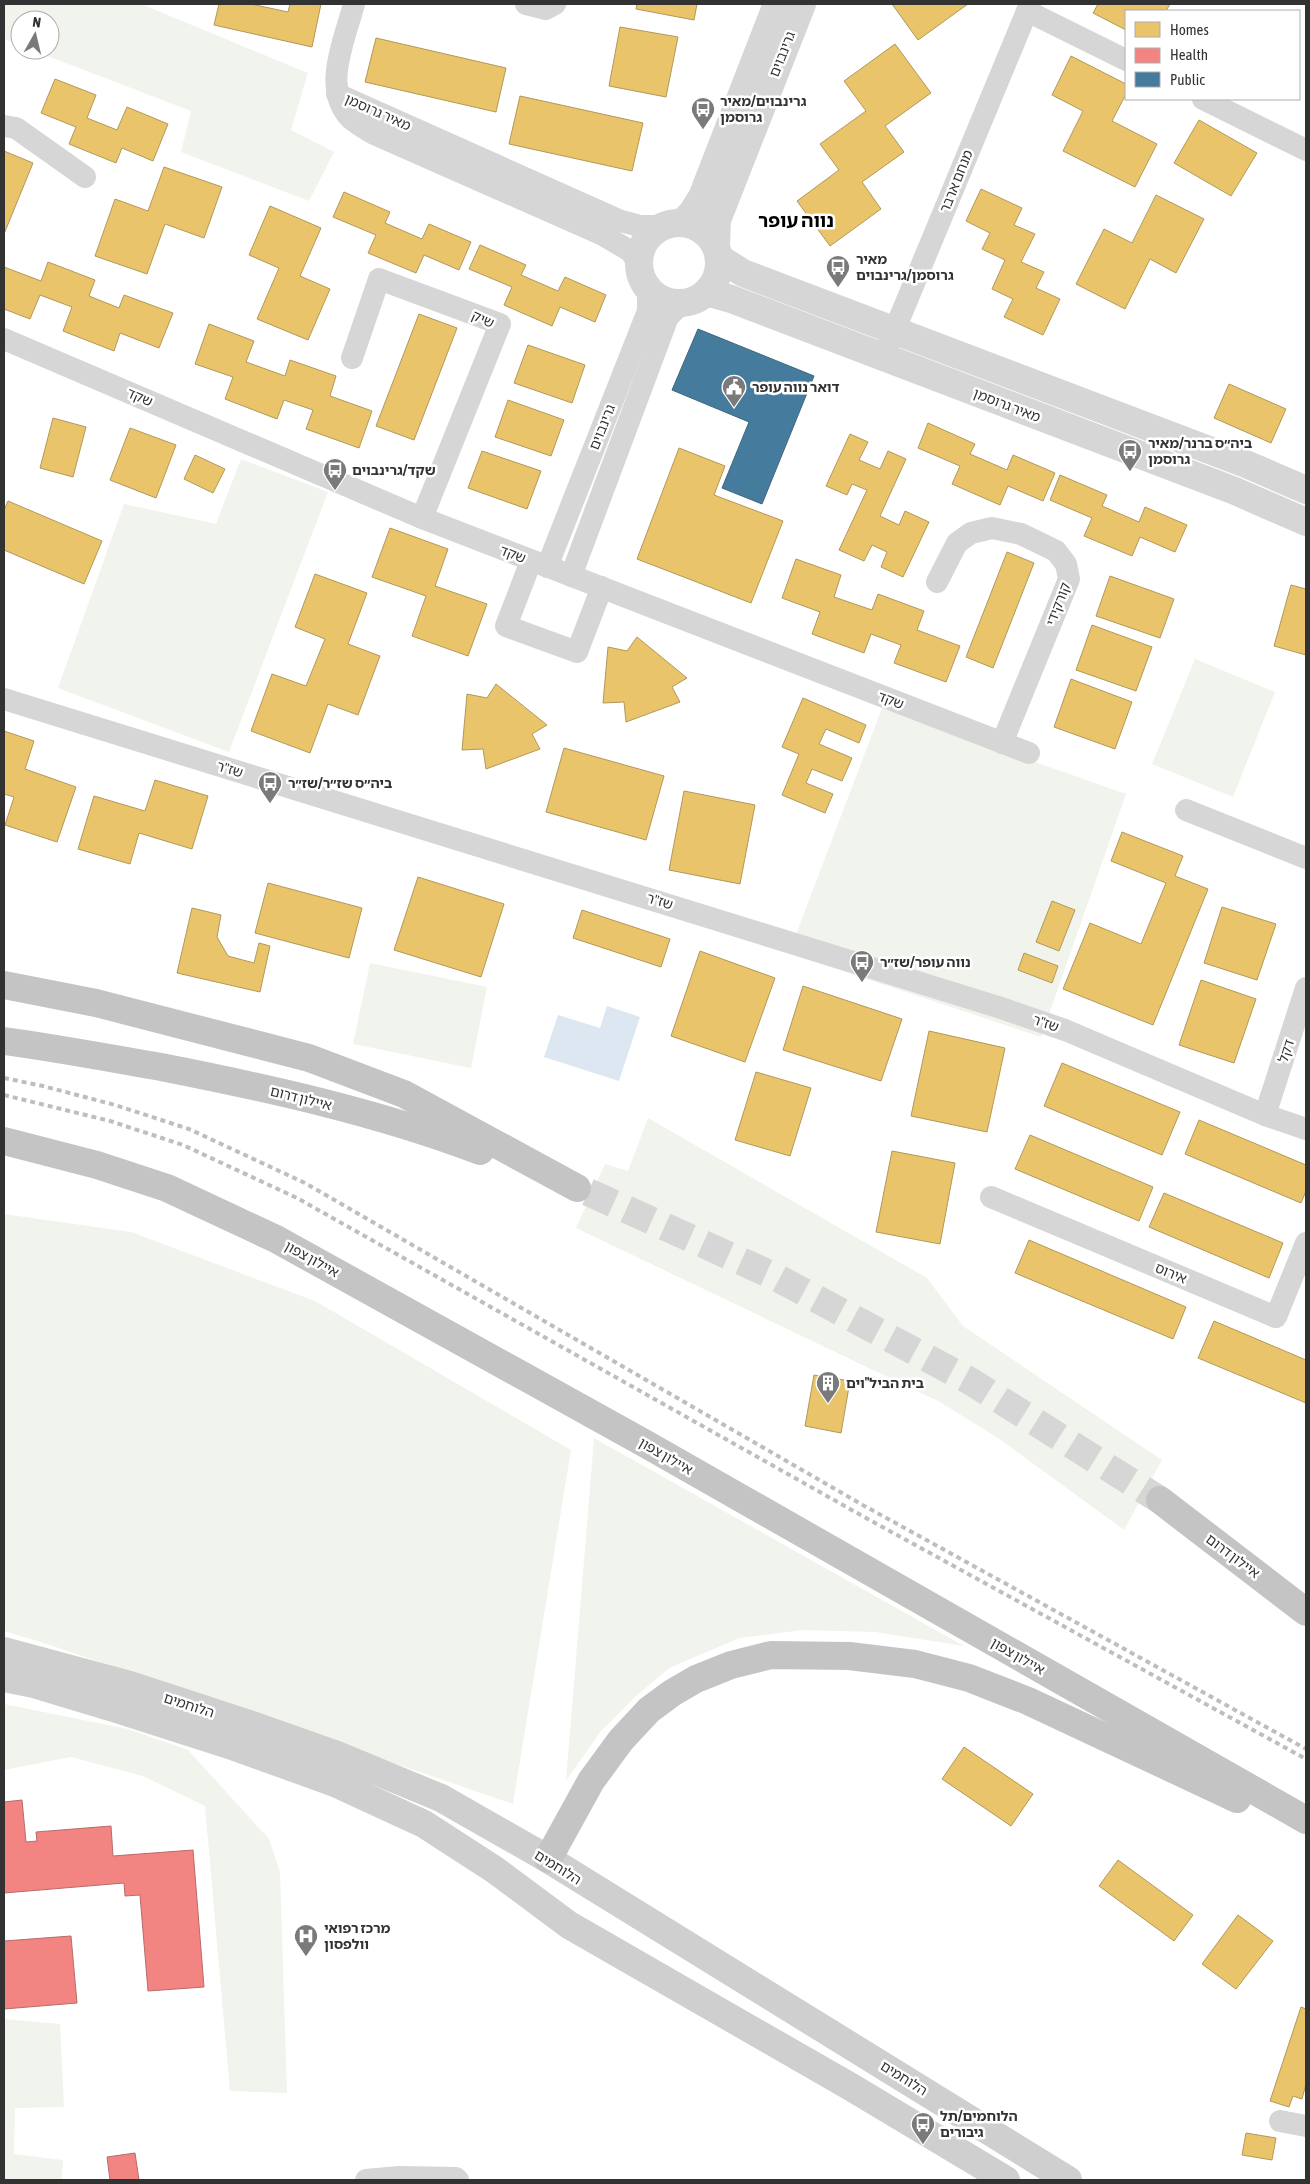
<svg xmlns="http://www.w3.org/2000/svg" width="1310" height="2184" font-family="'Asap Condensed','Noto Sans Hebrew',sans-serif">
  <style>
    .green { fill: #f0f4ed }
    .water { fill: #dde7f2 }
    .homes { fill: #e9c46a; stroke: #b29859 }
    .health { fill: #f28482; stroke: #b86b6a }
    .public { fill: #457b9d; stroke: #3f657d }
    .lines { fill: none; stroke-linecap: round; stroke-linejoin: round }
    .motorway-tunnel { stroke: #d6d6d6; stroke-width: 28; stroke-dasharray: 28 14; stroke-linecap: butt }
    .minor { stroke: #d6d6d6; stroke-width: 22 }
    .tertiary { stroke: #d6d6d6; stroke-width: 28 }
    .secondary { stroke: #cfcfcf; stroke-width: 28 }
    .motorway { stroke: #c4c4c4; stroke-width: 28 }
    .rail { stroke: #bebebe; stroke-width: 4; stroke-dasharray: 5 4; stroke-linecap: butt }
    .labels { text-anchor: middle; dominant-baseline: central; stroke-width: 5; stroke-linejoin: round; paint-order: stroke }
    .street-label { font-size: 14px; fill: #323232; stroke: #fff }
    .poi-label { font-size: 14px; font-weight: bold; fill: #323232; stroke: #fff; text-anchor: start }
    .district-label { font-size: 19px; font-weight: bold; fill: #000; stroke: #fff }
  </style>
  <rect width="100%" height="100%" fill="#fff"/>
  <g class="green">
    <polygon points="4,4 141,4 308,73 291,130 334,152 309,201 181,152 191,111 32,50 50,50 50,20 20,20 20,45 4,39"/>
    <polygon points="241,459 328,492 229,752 58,688 124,504 216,524"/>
    <polygon points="1195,659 1275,692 1233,797 1152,764"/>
    <polygon points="882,708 1126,794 1041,1037 789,953"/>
    <polygon points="370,963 487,987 471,1068 353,1044"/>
    <polygon points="648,1118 927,1278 963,1326 1162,1460 1124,1530 1001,1440 940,1402 576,1228 605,1164 628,1171"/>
    <polygon points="4,1214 131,1232 315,1301 571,1450 513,1804 50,1645 4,1631"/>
    <polygon points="594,1438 964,1646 875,1632 803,1630 740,1638 669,1668 634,1698 601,1731 566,1781"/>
    <polygon points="4,1704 128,1729 188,1750 269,1839 280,1872 287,2093 230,2091 205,1806 143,1776 71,1757 4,1770"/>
    <polygon points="4,2019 60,2024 64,2107 15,2108 14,2154 63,2160 62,2180 4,2180"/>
  </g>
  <polygon class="water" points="607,1006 640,1017 619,1081 544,1057 558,1015 600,1028"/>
  <g class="homes">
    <polygon points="219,4 251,4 288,12 290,4 321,4 312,47 214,25"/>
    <polygon points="637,4 697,4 694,20 636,9"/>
    <polygon points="892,4 968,4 918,40"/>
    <polygon points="1098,4 1170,4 1166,11 1126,11 1126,30 1093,13"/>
    <polygon points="620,27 678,37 666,97 609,86"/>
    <polygon points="376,38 506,68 496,112 365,82"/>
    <polygon points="895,44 931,93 885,126 904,152 862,182 881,209 830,246 797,201 839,170 820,144 866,111 844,81"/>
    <polygon points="1071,56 1126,84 1126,94 1112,121 1157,144 1135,187 1063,151 1083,111 1052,95"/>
    <polygon points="55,79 96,95 87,118 117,130 127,107 168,124 153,161 122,148 116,163 69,144 76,127 41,113"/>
    <polygon points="520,96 643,123 632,171 509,144"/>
    <polygon points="1199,120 1257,153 1231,196 1174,163"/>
    <polygon points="4,151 33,163 4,234"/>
    <polygon points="164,167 222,187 204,238 165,224 147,274 95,256 115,199 148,211"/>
    <polygon points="981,189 1022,208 1014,225 1035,234 1021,262 1044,272 1036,288 1060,299 1043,335 1004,317 1013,299 992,289 1005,260 982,249 990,233 966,221"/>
    <polygon points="344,192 390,212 385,223 422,239 429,224 471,242 459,270 424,255 416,273 368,253 376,235 333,217"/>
    <polygon points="1156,195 1204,219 1176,273 1150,259 1125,309 1076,284 1104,229 1132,243"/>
    <polygon points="270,206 321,228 300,276 330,289 308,340 257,319 279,268 249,255"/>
    <polygon points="480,245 526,265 521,275 558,291 565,277 606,295 595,322 560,307 552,326 504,305 512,287 469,269"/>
    <polygon points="48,262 95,280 89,296 119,308 124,295 173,313 159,348 120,333 114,351 63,331 72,307 40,295 30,319 4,309 4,267 41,281"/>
    <polygon points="419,314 457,328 414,440 376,426"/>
    <polygon points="209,324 254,341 246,362 285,376 290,360 336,376 330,396 372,411 359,448 306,429 313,410 284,400 277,419 225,399 233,377 195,364"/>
    <polygon points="528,345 585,365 572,403 514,383"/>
    <polygon points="1229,384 1286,409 1271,443 1214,418"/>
    <polygon points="508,400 564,420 551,456 495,437"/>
    <polygon points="53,418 86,427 73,477 40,468"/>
    <polygon points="928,423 975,444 970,454 1007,470 1013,455 1055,473 1043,501 1008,486 1000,505 952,484 960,466 918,448"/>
    <polygon points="130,428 176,445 156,498 110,480"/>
    <polygon points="850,434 868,442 859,460 880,469 888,451 906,459 880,516 899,525 905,511 929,522 903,577 881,567 887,552 872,545 864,561 839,550 867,490 852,484 847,495 826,486"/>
    <polygon points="679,448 725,466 714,495 783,521 751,603 637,559"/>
    <polygon points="482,451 541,471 527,509 468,488"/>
    <polygon points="195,455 225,469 213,493 184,479"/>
    <polygon points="1060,475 1107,495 1102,506 1139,522 1145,507 1187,525 1175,552 1140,537 1132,556 1084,536 1092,518 1050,500"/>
    <polygon points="8,501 102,541 84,584 4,550 4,510"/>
    <polygon points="390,528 448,549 435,586 487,604 468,656 412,636 426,596 372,577"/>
    <polygon points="1007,552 1034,563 993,668 966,657"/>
    <polygon points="796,559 841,575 834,597 872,610 878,594 924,611 917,630 960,646 946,682 894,663 901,645 871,634 864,653 812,634 820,612 782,598"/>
    <polygon points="315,574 367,593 348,644 380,656 358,715 328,704 310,753 251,731 272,674 306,686 325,639 295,627"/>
    <polygon points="1110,576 1174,599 1160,638 1096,616"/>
    <polygon points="1291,585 1306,589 1306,655 1274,646"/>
    <polygon points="1092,625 1152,647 1136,691 1076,670"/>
    <polygon points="637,637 687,678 672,687 680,702 626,722 624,702 603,703 608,647 627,651"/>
    <polygon points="1071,679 1132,702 1115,749 1054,727"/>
    <polygon points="496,684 547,725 532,734 540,749 486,769 483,749 462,750 467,694 487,698"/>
    <polygon points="803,698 866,725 859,743 826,729 819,744 852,758 842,781 812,769 806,783 833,794 825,813 782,795 799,754 782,747"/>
    <polygon points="4,731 34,741 25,769 76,787 57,842 5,825 14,797 4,794"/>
    <polygon points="564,748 664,776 646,840 546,812"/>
    <polygon points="155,780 208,796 192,849 139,833 130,864 78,849 94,796 145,811"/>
    <polygon points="684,791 755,805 740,884 669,870"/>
    <polygon points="1122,832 1183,856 1175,876 1208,889 1153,1025 1063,989 1090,923 1141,944 1166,883 1111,861"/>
    <polygon points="418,877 504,904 481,977 394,950"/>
    <polygon points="268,883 362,908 349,958 255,933"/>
    <polygon points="1052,901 1075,910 1059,951 1036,942"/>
    <polygon points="1222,907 1276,924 1257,980 1204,963"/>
    <polygon points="192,908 221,915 217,937 228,956 254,963 259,943 270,946 260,992 177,973"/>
    <polygon points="582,910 670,939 661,967 573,938"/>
    <polygon points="700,951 775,978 745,1062 671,1036"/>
    <polygon points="1024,953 1058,966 1052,983 1018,970"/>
    <polygon points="1201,980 1256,999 1234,1063 1179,1045"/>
    <polygon points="803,986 902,1019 881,1081 783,1050"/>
    <polygon points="929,1031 1005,1048 987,1132 911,1116"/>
    <polygon points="1062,1063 1180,1112 1162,1155 1044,1106"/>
    <polygon points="756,1072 811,1088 790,1156 735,1140"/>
    <polygon points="1199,1120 1306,1165 1306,1191 1301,1203 1185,1154"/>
    <polygon points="1030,1135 1153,1187 1139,1221 1015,1169"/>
    <polygon points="892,1151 955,1163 940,1244 876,1232"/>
    <polygon points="1164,1193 1283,1243 1269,1278 1149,1227"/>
    <polygon points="1029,1240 1186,1307 1173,1339 1015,1273"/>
    <polygon points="1214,1321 1306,1360 1306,1403 1198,1358"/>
    <polygon points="814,1375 850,1381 841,1433 805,1426"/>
    <polygon points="964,1747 1033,1794 1011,1826 942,1779"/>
    <polygon points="1118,1860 1193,1915 1174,1941 1099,1886"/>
    <polygon points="1238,1915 1273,1941 1236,1989 1202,1964"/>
    <polygon points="1301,2007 1306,2009 1306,2084 1302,2099 1293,2096 1289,2107 1270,2101"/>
    <polygon points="1246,2133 1276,2138 1272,2160 1242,2155"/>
  </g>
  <g class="health">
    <polygon points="22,1800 26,1842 37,1841 36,1832 111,1826 113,1856 193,1850 204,1987 148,1991 140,1895 125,1896 124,1883 4,1893 4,1802"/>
    <polygon points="71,1936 77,2003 4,2009 4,1941"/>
    <polygon points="135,2153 139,2180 110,2180 107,2157"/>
  </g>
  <polygon class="public" points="698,329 814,376 762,504 722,488 749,422 672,390"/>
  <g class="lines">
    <polyline class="motorway-tunnel" points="588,1192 774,1276 970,1381 1160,1500"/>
    <g class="minor">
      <path d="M354 4C345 39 321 89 351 119 358 125 366 129 374 134L603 235 630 251 638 262"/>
      <polyline points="526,4 546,9 555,4"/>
      <polyline points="1027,11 1126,60"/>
      <polyline points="337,94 621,221 640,226 662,226"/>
      <polyline points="1203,99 1306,150"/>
      <polyline points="4,126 16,128 85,177"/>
      <polyline points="4,339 422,518 1029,753"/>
      <polyline points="888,346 1030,4"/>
      <polyline points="352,358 379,279 500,324 422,518"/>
      <polyline points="531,561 506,626 577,652 602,587"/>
      <polyline points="547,567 648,311 648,295 645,286"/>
      <polyline points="571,576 668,317 677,308 685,303"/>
      <polyline points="937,582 957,543 971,533 992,528 1021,534 1056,551 1066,564 1069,579 1002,743"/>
      <polyline points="4,699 998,1007 1065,1030 1265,1115 1306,1129"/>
      <polyline points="1186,810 1306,858"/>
      <polyline points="1265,1115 1306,988"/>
      <polyline points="991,1197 1276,1317 1306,1243"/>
      <polyline points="1280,2121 1306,2126"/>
      <polyline points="366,2180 399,2177 456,2178 458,2180"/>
    </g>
    <g class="tertiary">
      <circle cx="679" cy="263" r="40"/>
      <polyline points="682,223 692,213 702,197 777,4"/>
      <polyline points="716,246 717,220 802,4"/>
      <polyline points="719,258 743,273 1246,464 1306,490"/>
      <polyline points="707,292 731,299 1235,491 1306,522"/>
    </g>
    <g class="secondary">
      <polyline points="4,1651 130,1685 252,1725 337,1755 441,1798 548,1859 1068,2180"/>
      <polyline points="4,1678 34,1684 117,1709 235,1747 335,1783 424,1824 495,1870 569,1925 851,2087 1006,2180"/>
    </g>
    <g class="motorway">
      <polyline points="4,985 96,1003 309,1058 404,1094 577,1188"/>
      <path d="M4 1041C56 1048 109 1058 161 1067 268 1088 377 1112 480 1151"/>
      <polyline points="4,1141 97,1165 167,1188 276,1239 644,1443 1306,1820"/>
      <polyline points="1160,1500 1306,1612"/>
      <polyline points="548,1859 591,1781 621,1740 649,1710 672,1693 696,1679 731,1665 771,1655 849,1656 915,1664 969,1678 1028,1701 1237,1799"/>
    </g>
    <g class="rail">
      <polyline points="4,1078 43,1086 115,1105 189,1129 305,1183 861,1504 1306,1749"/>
      <polyline points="4,1095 110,1121 183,1145 297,1198 866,1518 1306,1759"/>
    </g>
  </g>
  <defs>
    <g id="bus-pin" transform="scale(1.25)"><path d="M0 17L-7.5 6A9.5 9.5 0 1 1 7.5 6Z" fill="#7a7a7a" stroke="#fff"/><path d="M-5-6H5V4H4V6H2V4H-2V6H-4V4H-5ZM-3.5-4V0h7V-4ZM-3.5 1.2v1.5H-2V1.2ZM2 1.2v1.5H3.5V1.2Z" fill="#fff"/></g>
    <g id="civic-pin" transform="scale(1.25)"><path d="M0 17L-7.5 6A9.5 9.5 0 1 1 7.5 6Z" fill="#7a7a7a" stroke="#fff"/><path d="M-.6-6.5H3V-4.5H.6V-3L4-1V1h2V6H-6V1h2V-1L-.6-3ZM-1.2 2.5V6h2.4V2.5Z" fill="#fff"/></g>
    <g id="building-pin" transform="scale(1.25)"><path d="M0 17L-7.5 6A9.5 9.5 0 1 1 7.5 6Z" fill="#7a7a7a" stroke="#fff"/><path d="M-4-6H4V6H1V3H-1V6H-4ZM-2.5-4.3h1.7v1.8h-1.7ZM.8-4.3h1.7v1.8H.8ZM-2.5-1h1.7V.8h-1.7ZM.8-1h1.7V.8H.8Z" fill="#fff"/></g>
    <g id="hospital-pin" transform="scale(1.25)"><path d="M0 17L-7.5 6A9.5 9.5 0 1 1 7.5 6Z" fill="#7a7a7a" stroke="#fff"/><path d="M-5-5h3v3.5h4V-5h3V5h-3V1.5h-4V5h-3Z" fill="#fff"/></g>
  </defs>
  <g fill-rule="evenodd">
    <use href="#bus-pin" x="703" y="109"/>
    <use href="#bus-pin" x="838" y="267"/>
    <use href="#civic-pin" x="734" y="387"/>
    <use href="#bus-pin" x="1130" y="451"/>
    <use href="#bus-pin" x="335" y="470"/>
    <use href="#bus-pin" x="270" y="783"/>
    <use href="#bus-pin" x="862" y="962"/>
    <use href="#building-pin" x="828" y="1383"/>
    <use href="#hospital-pin" x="306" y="1936"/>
    <use href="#bus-pin" x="923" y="2124"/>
  </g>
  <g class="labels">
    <g class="street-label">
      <text transform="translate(782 54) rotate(-68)">גרינבוים</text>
      <text transform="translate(378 112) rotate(24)">מאיר גרוסמן</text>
      <text transform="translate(956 181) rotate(-68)">מנחם ארבר</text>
      <text transform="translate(483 319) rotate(24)">שיק</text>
      <text transform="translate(140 397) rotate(23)">שקד</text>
      <text transform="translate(1007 405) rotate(21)">מאיר גרוסמן</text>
      <text transform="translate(602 427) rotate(-68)">גרינבוים</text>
      <text transform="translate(513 554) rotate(21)">שקד</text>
      <text transform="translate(1058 604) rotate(-69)">קורקידי</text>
      <text transform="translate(891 700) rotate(21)">שקד</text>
      <text transform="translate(230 769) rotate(17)">שז"ר</text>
      <text transform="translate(660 901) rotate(17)">שז"ר</text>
      <text transform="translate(1046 1023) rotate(19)">שז"ר</text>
      <text transform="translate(1286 1051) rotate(-72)">דקל</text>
      <text transform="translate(301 1098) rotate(14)">איילון דרום</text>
      <text transform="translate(312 1259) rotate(29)">איילון צפון</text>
      <text transform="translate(1171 1273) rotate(23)">אירוס</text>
      <text transform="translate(666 1456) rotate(30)">איילון צפון</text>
      <text transform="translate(1233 1556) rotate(37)">איילון דרום</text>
      <text transform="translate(1018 1656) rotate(30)">איילון צפון</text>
      <text transform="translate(189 1705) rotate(18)">הלוחמים</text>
      <text transform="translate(558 1867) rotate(32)">הלוחמים</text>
      <text transform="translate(904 2078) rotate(32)">הלוחמים</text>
    </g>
    <g class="poi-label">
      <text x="720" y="101">גרינבוים/מאיר<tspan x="720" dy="16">גרוסמן</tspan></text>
      <text x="856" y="259">מאיר<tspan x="856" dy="16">גרוסמן/גרינבוים</tspan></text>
      <text x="752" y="387">דואר נווה עופר</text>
      <text x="1148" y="443">ביה״ס ברנר/מאיר<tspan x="1148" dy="16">גרוסמן</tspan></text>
      <text x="352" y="470">שקד/גרינבוים</text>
      <text x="288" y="783">ביה״ס שז״ר/שז״ר</text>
      <text x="880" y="962">נווה עופר/שז״ר</text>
      <text x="846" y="1383">בית הביל"וים</text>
      <text x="324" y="1928">מרכז רפואי<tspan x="324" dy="16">וולפסון</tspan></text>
      <text x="940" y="2116">הלוחמים/תל<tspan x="940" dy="16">גיבורים</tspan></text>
    </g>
    <g class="district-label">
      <text x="796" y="220">נווה עופר</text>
    </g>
  </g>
  <rect width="1310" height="2184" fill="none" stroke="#323232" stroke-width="10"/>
  <rect x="1125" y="10" width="175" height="90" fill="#ffffff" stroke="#adadad"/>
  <rect x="1135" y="22" width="25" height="15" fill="#e9c46a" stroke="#adadad"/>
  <text x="1170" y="35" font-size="15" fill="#323232">Homes</text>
  <rect x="1135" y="48" width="25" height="15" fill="#f28482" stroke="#adadad"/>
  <text x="1170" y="60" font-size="15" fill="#323232">Health</text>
  <rect x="1135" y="72" width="25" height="15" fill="#457b9d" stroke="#adadad"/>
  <text x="1170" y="85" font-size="15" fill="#323232">Public</text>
  <g transform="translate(35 35) rotate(8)"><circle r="24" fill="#ffffff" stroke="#adadad"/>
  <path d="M0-4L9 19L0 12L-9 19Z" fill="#7a7a7a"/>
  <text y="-8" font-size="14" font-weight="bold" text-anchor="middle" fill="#323232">N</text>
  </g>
</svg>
